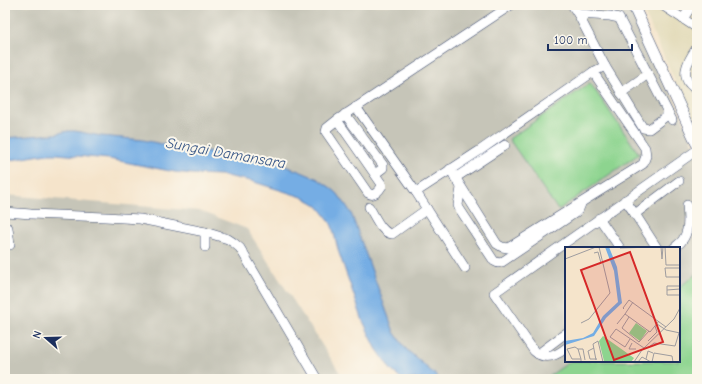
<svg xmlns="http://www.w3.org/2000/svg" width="702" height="384" font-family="'Comic Neue',sans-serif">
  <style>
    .built { fill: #e3dbba }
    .industrial { fill: #c6c5b8; fill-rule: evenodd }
    .green { fill: #8dd48f; stroke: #548276 }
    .water { fill: #74ade4; stroke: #486ea1 }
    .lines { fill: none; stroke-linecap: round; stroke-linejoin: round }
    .minor-casing { stroke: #3c4a6e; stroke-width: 10 }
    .major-casing { stroke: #3c4a6e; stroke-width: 12 }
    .minor { stroke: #fff; stroke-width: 9 }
    .major { stroke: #fff; stroke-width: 11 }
    .labels { text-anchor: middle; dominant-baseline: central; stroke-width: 4; stroke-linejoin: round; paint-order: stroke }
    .water-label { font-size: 15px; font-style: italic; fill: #365586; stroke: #fbf7ec }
    .inset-road { fill: none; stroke: #9e9c9f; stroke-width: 1 }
    .view { fill: #d62828; fill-opacity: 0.15; stroke: #d62828; stroke-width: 2 }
    .inset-edge { fill: none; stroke: #1b2f5e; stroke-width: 2 }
  </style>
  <rect width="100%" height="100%" fill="#fbf7ec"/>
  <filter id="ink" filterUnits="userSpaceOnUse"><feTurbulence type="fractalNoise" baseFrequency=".025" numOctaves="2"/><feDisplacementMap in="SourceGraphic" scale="8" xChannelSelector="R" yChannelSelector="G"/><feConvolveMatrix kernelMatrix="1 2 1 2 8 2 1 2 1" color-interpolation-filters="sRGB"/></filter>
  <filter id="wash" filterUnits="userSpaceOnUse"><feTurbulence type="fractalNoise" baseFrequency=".012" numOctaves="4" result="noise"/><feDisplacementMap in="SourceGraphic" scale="16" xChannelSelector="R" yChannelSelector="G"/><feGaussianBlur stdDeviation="0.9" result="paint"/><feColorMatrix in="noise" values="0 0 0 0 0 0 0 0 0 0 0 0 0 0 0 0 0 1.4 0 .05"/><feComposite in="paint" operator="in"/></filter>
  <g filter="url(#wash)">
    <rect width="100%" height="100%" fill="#f5e4cb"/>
    <polygon class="built" points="641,5 697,5 697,130"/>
    <g class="industrial">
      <path d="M5 5H633L697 152V379H440L406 349 394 332 351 213 346 205 318 179 299 171 273 162 232 157 214 152 181 148 143 140 101 136 75 131H68L55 134 5 138ZM566 248H679V361H566Z"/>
      <polygon points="5,195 200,211 247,229 344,379 5,379"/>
    </g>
    <g class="green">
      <polygon points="590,83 639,154 558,210 509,139"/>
      <polygon points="697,274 697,379 545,379 571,361 679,361 679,287"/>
    </g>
    <polygon class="water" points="68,131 75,131 101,136 143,140 181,148 214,152 232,157 273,162 299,171 318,179 331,188 337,193 346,205 351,213 394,332 406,349 440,379 402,379 391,370 376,348 363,321 339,253 332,226 329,220 319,207 312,202 302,197 251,181 221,175 192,174 175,172 109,159 57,154 47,154 5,161 5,138 55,134"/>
  </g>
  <g filter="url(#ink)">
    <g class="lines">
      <g class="minor-casing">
        <g id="minor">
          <polyline points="572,5 578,14 605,66 643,128 649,129 669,114"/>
          <polyline points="662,5 697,28"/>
          <polyline points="578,14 610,16 619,18 672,120"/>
          <polyline points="683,19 692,5"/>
          <path d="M697 47C691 57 681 70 688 82 690 85 694 88 697 91"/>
          <polyline points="621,93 648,74"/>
          <polyline points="356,107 416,192 479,151 593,72 605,66"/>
          <polyline points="345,114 383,165 383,168 375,174"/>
          <path d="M337 120 381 183 382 186C379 191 374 197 368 193L326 132 327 128 337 120 511 5"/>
          <polyline points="450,169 497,244 502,247 508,248 643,164 646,156 645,148 593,72"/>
          <polyline points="455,178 505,145"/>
          <polyline points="461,188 458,205 459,208 494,261 498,263 502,262 575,213 579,209 581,204"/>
          <polyline points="416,192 465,268"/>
          <polyline points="625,200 635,214 679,181"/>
          <path d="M369 207C375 216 381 233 392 234L427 209"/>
          <polyline points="5,212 31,214 105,217 140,219 205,232 228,239 234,243 240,248 317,379"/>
          <polyline points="635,214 657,248"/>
          <polyline points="599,218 620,248"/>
          <polyline points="5,228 8,228 10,245"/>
          <polyline points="205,247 205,232"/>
          <path d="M674 248C676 246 679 244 681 242 690 232 688 217 687 205"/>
          <path d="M566 348C556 356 545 361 534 351L494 293 697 150"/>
          <polyline points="538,354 566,333"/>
        </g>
      </g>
      <g class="major-casing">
        <polyline id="major" points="633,5 697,144"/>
      </g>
      <use href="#minor" class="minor"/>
      <use href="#major" class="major"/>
    </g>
  </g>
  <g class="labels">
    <g class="water-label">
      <text transform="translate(226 153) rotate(10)">Sungai Damansara</text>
    </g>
  </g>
  <g transform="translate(565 247)">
    <rect width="115" height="115" fill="#f5e4cb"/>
    <path d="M71 76 82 84 75 94 64 86ZM38 89 69 111 66 115 39 114 34 94Z" fill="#8dd48f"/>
    <path d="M40 0H44L52 20 57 56 41 71 29 89 0 98V94L18 91 28 86 38 69 53 55 49 24Z" fill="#74ade4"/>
    <path class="inset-road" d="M96 0 97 12 98 0M100 0 101 18H115M55 1 89 0M29 6 33 5 36 16 34 17M0 12 31 0M115 21H100L101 30H115M115 39H102V48H115M102 43 115 42M68 55 60 67 85 85M59 62 58 61 64 53 101 80M64 70 57 81 74 95 84 84M16 76 24 72 45 46 34 0M52 77 60 67M92 77 101 83 115 86M85 85 94 74M45 90 51 82 79 101M45 90 60 100 65 92M83 94 92 85 90 79M67 96 64 102H71M84 100 89 96 110 99 114 86M29 101 23 104 25 112H32M13 102H18L20 113M16 112H7L2 102 10 100 13 102 16 112V115M81 112 83 104 88 106M31 113 28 97 33 94 38 115M69 115 77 103 109 72 115 61M73 115 77 110 86 115M87 115 89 106 107 109 108 115"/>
    <path class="view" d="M65 5 98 95 49 113 16 23Z"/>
    <rect width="115" height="115" class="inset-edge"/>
  </g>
  <rect width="702" height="384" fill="none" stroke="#fbf7ec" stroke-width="20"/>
  <g transform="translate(46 338) rotate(290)" stroke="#fbf7ec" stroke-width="3" paint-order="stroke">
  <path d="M0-3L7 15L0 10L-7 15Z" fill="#1b2f5e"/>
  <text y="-6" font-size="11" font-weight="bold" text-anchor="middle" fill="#1b2f5e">N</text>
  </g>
  <path d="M548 44v6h84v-6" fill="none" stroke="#1b2f5e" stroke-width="2"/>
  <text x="554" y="44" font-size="12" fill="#1b2f5e" stroke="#fbf7ec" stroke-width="3" paint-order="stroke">100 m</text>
</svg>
